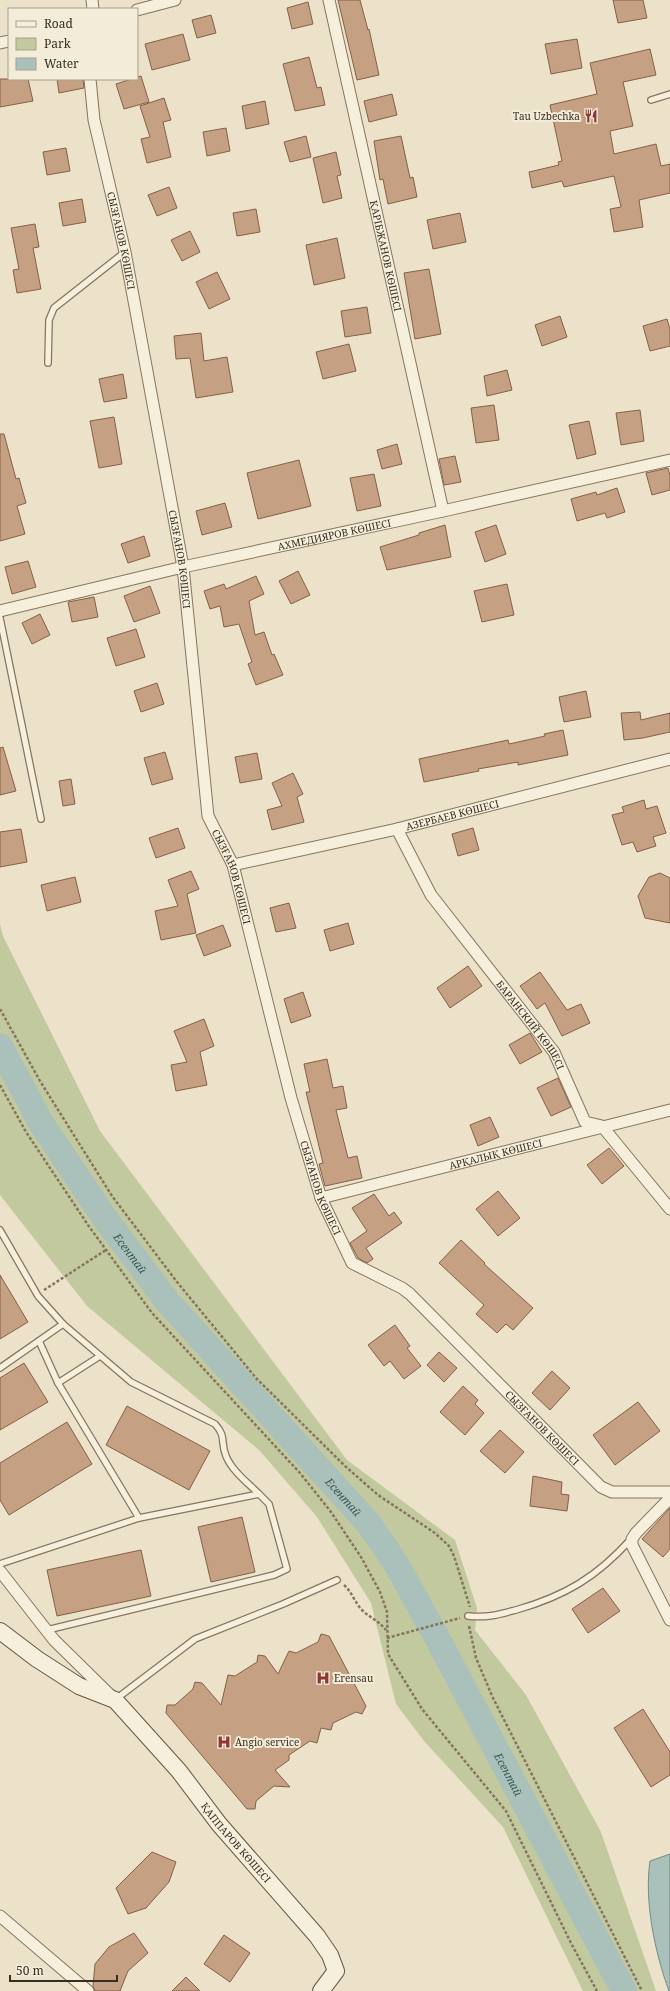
<svg xmlns="http://www.w3.org/2000/svg" width="670" height="1991" font-family="'Noto Serif',serif">
  <style>
    .green { fill: #c3c99e }
    .water { fill: #aac0ba; stroke: #718e87 }
    .lines { fill: none; stroke-linecap: round; stroke-linejoin: round }
    .river { stroke: #aac0ba; stroke-width: 26 }
    .building { fill: #c6a082; stroke: #846047 }
    .lane-casing { stroke: #86755f; stroke-width: 8 }
    .street-casing { stroke: #86755f; stroke-width: 13 }
    .secondary-casing { stroke: #685642; stroke-width: 18 }
    .path { stroke: #86755f; stroke-width: 2.5; stroke-dasharray: 3 2; stroke-linecap: butt }
    .lane { stroke: #f6efdc; stroke-width: 5.5 }
    .street { stroke: #f6efdc; stroke-width: 11 }
    .secondary { stroke: #f6efdc; stroke-width: 16 }
    .labels { text-anchor: middle; dominant-baseline: central; stroke-width: 4; stroke-linejoin: round; paint-order: stroke }
    .poi-label { font-size: 10px; fill: #382d21; stroke: #f3ecd8; text-anchor: start }
    .street-label { font-size: 10px; fill: #382d21; stroke: #f3ecd8 }
    .water-label { font-size: 11px; font-style: italic; fill: #325655; stroke: #f3ecd8 }
  </style>
  <rect width="100%" height="100%" fill="#ebe2c9"/>
  <polygon class="green" points="0,924 3,936 100,1131 347,1460 455,1540 477,1608 475,1630 526,1695 601,1832 656,1991 583,1991 503,1827 424,1741 396,1704 371,1603 317,1517 259,1450 87,1306 0,1195"/>
  <path class="water" d="M670 1854V1991H669C655 1953 644 1901 650 1861Z"/>
  <g class="lines">
    <path class="river" id="s1" d="M0 1046 41 1123 104 1217 167 1301 369 1524 395 1562 435 1634 624 1991"/>
  </g>
  <g class="building">
    <polygon points="338,0 360,0 368,30 369,29 379,75 357,80"/>
    <polygon points="613,0 643,0 647,18 618,23"/>
    <polygon points="308,2 313,24 292,29 287,8"/>
    <polygon points="211,15 216,33 197,38 192,20"/>
    <polygon points="183,34 190,60 152,70 145,44"/>
    <polygon points="577,39 582,68 551,74 545,44"/>
    <polygon points="650,49 656,75 623,82 633,126 610,131 614,154 656,144 661,166 670,164 670,193 639,200 643,227 614,232 610,209 621,207 614,176 564,187 562,181 532,188 529,172 559,165 558,162 562,161 550,105 597,94 590,63"/>
    <polygon points="309,57 317,88 321,87 325,105 295,111 283,64"/>
    <polygon points="141,76 149,102 124,109 116,84"/>
    <polygon points="0,79 28,79 33,101 0,107"/>
    <polygon points="57,79 83,79 84,88 59,93"/>
    <polygon points="392,94 397,115 369,122 364,101"/>
    <polygon points="164,98 171,120 163,122 171,157 147,163 141,139 150,137 140,106"/>
    <polygon points="265,101 269,124 246,129 242,106"/>
    <polygon points="226,128 230,151 207,156 203,132"/>
    <polygon points="306,136 311,157 290,162 284,142"/>
    <polygon points="401,136 410,178 413,177 417,197 388,204 383,179 380,180 374,141"/>
    <polygon points="66,148 70,171 47,175 43,152"/>
    <polygon points="336,152 341,175 337,176 342,198 323,203 313,158"/>
    <polygon points="169,187 177,208 157,216 148,195"/>
    <polygon points="82,199 86,222 63,226 59,203"/>
    <polygon points="256,209 260,232 237,236 233,213"/>
    <polygon points="460,213 466,242 433,249 427,220"/>
    <polygon points="35,224 39,247 33,248 41,289 17,293 13,270 19,269 11,228"/>
    <polygon points="190,231 200,252 182,261 171,240"/>
    <polygon points="337,238 345,278 314,285 306,245"/>
    <polygon points="429,269 441,334 415,339 404,273"/>
    <polygon points="217,272 230,299 209,309 196,282"/>
    <polygon points="367,307 371,333 345,337 341,311"/>
    <polygon points="560,316 567,337 542,346 535,325"/>
    <polygon points="667,319 670,329 670,346 650,351 643,326"/>
    <polygon points="201,333 204,361 227,357 233,392 196,398 190,358 176,359 174,336"/>
    <polygon points="349,344 356,371 323,379 316,352"/>
    <polygon points="507,370 512,390 487,396 484,376"/>
    <polygon points="123,374 127,398 104,402 99,379"/>
    <polygon points="494,405 499,440 476,443 471,408"/>
    <polygon points="640,410 644,441 621,445 616,413"/>
    <polygon points="114,417 122,464 99,468 90,421"/>
    <polygon points="589,421 596,454 577,459 569,425"/>
    <polygon points="0,434 4,434 16,479 19,478 26,503 17,506 25,534 0,541"/>
    <polygon points="397,444 402,464 382,469 377,450"/>
    <polygon points="455,456 461,482 444,485 439,459"/>
    <polygon points="299,460 311,506 258,519 247,473"/>
    <polygon points="668,468 670,476 670,490 652,495 646,473"/>
    <polygon points="374,474 381,506 357,511 350,478"/>
    <polygon points="617,488 625,512 607,518 605,513 577,521 571,499 596,492 597,495"/>
    <polygon points="225,503 232,527 202,535 196,511"/>
    <polygon points="445,525 451,557 387,570 380,547 419,535 419,533"/>
    <polygon points="496,525 506,554 485,562 475,532"/>
    <polygon points="144,536 150,556 128,563 121,544"/>
    <polygon points="28,561 36,587 12,594 5,567"/>
    <polygon points="298,571 310,595 291,604 279,581"/>
    <polygon points="256,576 264,594 249,601 255,635 264,632 272,655 274,654 283,675 256,685 248,664 252,662 239,624 224,627 220,606 210,609 204,591 224,584 226,589"/>
    <polygon points="507,584 514,615 482,622 474,591"/>
    <polygon points="150,586 160,613 134,622 124,596"/>
    <polygon points="94,597 98,617 72,622 68,602"/>
    <polygon points="40,614 50,635 32,644 22,623"/>
    <polygon points="136,629 145,657 116,666 107,638"/>
    <polygon points="157,683 164,704 141,712 134,691"/>
    <polygon points="586,691 591,717 564,722 559,697"/>
    <polygon points="640,712 641,720 670,713 670,732 643,738 624,740 621,713"/>
    <polygon points="563,730 568,755 518,765 518,762 478,769 479,771 424,782 419,759 508,740 509,744 545,736 544,734"/>
    <polygon points="3,747 16,791 0,795 0,748"/>
    <polygon points="165,752 173,779 152,785 144,758"/>
    <polygon points="257,753 262,779 240,783 235,757"/>
    <polygon points="293,773 303,794 297,797 304,822 272,830 267,810 282,806 272,783"/>
    <polygon points="71,779 75,804 63,806 59,781"/>
    <polygon points="644,800 646,809 657,806 666,833 653,837 656,846 637,852 633,842 622,845 612,815 624,812 622,807"/>
    <polygon points="178,828 185,848 156,858 149,838"/>
    <polygon points="473,828 479,850 458,856 452,834"/>
    <polygon points="21,829 27,862 0,867 0,832"/>
    <polygon points="191,871 199,889 187,894 196,933 161,940 155,911 178,906 168,880"/>
    <polygon points="660,873 670,878 670,923 645,918 638,896 649,877"/>
    <polygon points="75,877 81,902 47,911 41,885"/>
    <polygon points="289,903 296,928 276,932 270,908"/>
    <polygon points="348,923 354,944 330,951 324,930"/>
    <polygon points="223,925 231,946 204,956 196,935"/>
    <polygon points="468,966 482,986 450,1008 437,988"/>
    <polygon points="540,972 567,1010 581,1004 590,1023 562,1036 545,1003 537,1009 520,986"/>
    <polygon points="303,992 311,1016 291,1023 284,999"/>
    <polygon points="204,1019 214,1046 200,1052 207,1085 176,1091 171,1065 187,1062 174,1031"/>
    <polygon points="530,1033 542,1052 520,1064 509,1045"/>
    <polygon points="327,1059 333,1088 343,1086 347,1108 336,1110 348,1158 357,1156 362,1178 325,1186 319,1164 323,1163 306,1092 310,1092 304,1064"/>
    <polygon points="558,1078 571,1107 551,1116 537,1088"/>
    <polygon points="490,1117 499,1137 478,1146 470,1125"/>
    <polygon points="609,1148 624,1166 602,1184 587,1165"/>
    <polygon points="498,1191 520,1218 498,1236 476,1209"/>
    <polygon points="374,1194 389,1216 394,1212 402,1223 366,1248 373,1259 367,1263 358,1258 350,1243 367,1231 352,1208"/>
    <polygon points="461,1240 485,1263 484,1264 533,1308 513,1330 506,1324 497,1333 476,1314 484,1305 439,1263"/>
    <polygon points="0,1275 28,1322 0,1339"/>
    <polygon points="395,1325 410,1346 407,1348 421,1366 404,1379 390,1361 384,1366 368,1345"/>
    <polygon points="439,1352 457,1368 444,1382 427,1365"/>
    <polygon points="24,1363 48,1402 0,1430 0,1378"/>
    <polygon points="552,1371 570,1388 550,1410 532,1393"/>
    <polygon points="463,1386 478,1400 475,1404 484,1413 465,1435 440,1412"/>
    <polygon points="638,1402 660,1431 615,1465 593,1435"/>
    <polygon points="127,1406 210,1451 189,1490 106,1445"/>
    <polygon points="67,1422 92,1464 9,1515 0,1500 0,1463"/>
    <polygon points="500,1430 524,1452 505,1473 480,1451"/>
    <polygon points="533,1476 562,1482 561,1494 569,1495 567,1511 530,1506"/>
    <polygon points="670,1508 670,1549 663,1557 642,1539"/>
    <polygon points="242,1517 255,1572 211,1582 198,1527"/>
    <polygon points="141,1550 151,1596 57,1616 47,1570"/>
    <polygon points="603,1588 620,1611 588,1633 572,1609"/>
    <polygon points="321,1634 329,1636 366,1706 362,1714 356,1712 333,1723 331,1730 321,1728 317,1743 310,1741 289,1755 289,1760 275,1770 290,1787 274,1786 256,1801 255,1809 247,1809 166,1713 167,1705 175,1705 193,1689 195,1682 202,1683 221,1705 228,1675 235,1676 257,1662 258,1655 265,1656 278,1674 289,1651 296,1653 318,1642"/>
    <polygon points="643,1709 670,1752 670,1775 651,1787 614,1728"/>
    <polygon points="152,1852 176,1862 169,1882 146,1908 128,1914 116,1888"/>
    <polygon points="134,1933 148,1953 128,1971 120,1991 95,1991 93,1986 95,1964 109,1947"/>
    <polygon points="224,1935 250,1953 230,1982 204,1964"/>
    <polygon points="186,1977 200,1991 172,1991"/>
  </g>
  <g class="lines">
    <g class="lane-casing">
      <g id="lane">
        <polyline points="651,100 670,94"/>
        <polyline points="48,363 49,320 54,308 125,252"/>
        <polyline points="0,618 41,819"/>
        <path d="M0 1230 38 1296 63 1324 131 1382 215 1424C227 1437 220 1442 226 1456 232 1471 248 1483 259 1494"/>
        <polyline points="39,1341 58,1383 139,1518"/>
        <polyline points="0,1368 63,1324"/>
        <polyline points="58,1383 100,1356"/>
        <polyline points="0,1564 139,1518 259,1494 269,1504 287,1569 274,1575 47,1630"/>
        <path d="M468 1616C487 1618 497 1615 516 1610 565 1596 597 1577 631 1539"/>
        <polyline points="116,1699 195,1639 283,1604 337,1580"/>
      </g>
    </g>
    <g class="street-casing">
      <g id="street">
        <polyline points="92,0 93,9"/>
        <path id="s2" d="M329 0 443 511"/>
        <polyline points="137,10 175,0"/>
        <polyline points="0,43 9,41"/>
        <path id="s3" d="M90 79 94 120 125 252 183 567 208 816 233 865 291 1098 321 1198 352 1263 402 1288 410 1294 601 1487 612 1492H670"/>
        <path id="s4" d="M0 611 183 567 443 511 670 460"/>
        <path id="s5" d="M397 829 431 895 554 1052 585 1122 602 1126 670 1209"/>
        <path id="s6" d="M233 865 397 829 670 759"/>
        <path id="s7" d="M321 1198 670 1110"/>
        <polyline points="670,1498 636,1533 632,1539 632,1545 670,1620"/>
        <polyline points="0,1571 54,1640 111,1696"/>
        <polyline points="0,1916 88,1991"/>
      </g>
    </g>
    <g class="secondary-casing">
      <g id="secondary">
        <path id="s8" d="M0 1631 37 1659 79 1686 115 1700 179 1771 219 1824 317 1936 330 1955 336 1971 321 1991"/>
      </g>
    </g>
    <g class="path">
      <polyline points="0,1009 40,1081 112,1196 177,1282 256,1378 345,1466 378,1495 435,1533 449,1546 454,1556 470,1607"/>
      <polyline points="0,1085 26,1132 88,1225 152,1313 300,1473 331,1512 361,1557 380,1592 387,1612 388,1654 422,1709 506,1811 572,1945 597,1991"/>
      <polyline points="44,1290 106,1250"/>
      <path d="M344 1585C352 1592 355 1603 362 1610 370 1618 378 1620 386 1630"/>
      <polyline points="469,1626 476,1658 493,1698 642,1991"/>
      <polyline points="387,1638 460,1618"/>
    </g>
    <use href="#lane" class="lane"/>
    <use href="#street" class="street"/>
    <use href="#secondary" class="secondary"/>
  </g>
  <defs>
    <g id="restaurant-bare" transform="scale(1.08)"><path d="M-5-6h1v4h1v-4h1v4h1v-4h1v5L-1.5 .5V6h-2V.5L-5-1ZM5-6V6H3V1.5H1.5Q1.5-4 5-6Z" fill="#913534" stroke="#f3ecd8" stroke-width="2.5" paint-order="stroke"/></g>
    <g id="hospital-bare" transform="scale(1.08)"><path d="M-5-5h3v3.5h4V-5h3V5h-3V1.5h-4V5h-3Z" fill="#913534" stroke="#f3ecd8" stroke-width="2.5" paint-order="stroke"/></g>
  </defs>
  <g fill-rule="evenodd">
    <use href="#restaurant-bare" x="591" y="116"/>
    <use href="#hospital-bare" x="323" y="1678"/>
    <use href="#hospital-bare" x="224" y="1742"/>
  </g>
  <g class="labels">
    <g class="poi-label">
      <text x="580" y="116" text-anchor="end">Tau Uzbechka</text>
      <text x="334" y="1678">Erensau</text>
      <text x="235" y="1742">Angio service</text>
    </g>
    <g class="street-label">
      <text stroke="none"><textPath href="#s3" startOffset="165">СЫЗҒАНОВ КӨШЕСІ</textPath></text>
      <text stroke="none"><textPath href="#s2" startOffset="262">ҚАРІБЖАНОВ КӨШЕСІ</textPath></text>
      <text stroke="none"><textPath href="#s4" startOffset="343">АХМЕДИЯРОВ КӨШЕСІ</textPath></text>
      <text stroke="none"><textPath href="#s3" startOffset="489">СЫЗҒАНОВ КӨШЕСІ</textPath></text>
      <text stroke="none"><textPath href="#s6" startOffset="225">АЗЕРБАЕВ КӨШЕСІ</textPath></text>
      <text stroke="none"><textPath href="#s3" startOffset="813">СЫЗҒАНОВ КӨШЕСІ</textPath></text>
      <text stroke="none"><textPath href="#s5" startOffset="238">БАРАНСКИЙ КӨШЕСІ</textPath></text>
      <text stroke="none"><textPath href="#s7" startOffset="180">АРҚАЛЫҚ КӨШЕСІ</textPath></text>
      <text stroke="none"><textPath href="#s3" startOffset="1137">СЫЗҒАНОВ КӨШЕСІ</textPath></text>
      <text stroke="none"><textPath href="#s3" startOffset="1473">СЫЗҒАНОВ КӨШЕСІ</textPath></text>
      <text stroke="none"><textPath href="#s8" startOffset="322">ҚАППАРОВ КӨШЕСІ</textPath></text>
    </g>
    <g class="water-label">
      <text stroke="none"><textPath href="#s1" startOffset="245">Есентай</textPath></text>
      <text stroke="none"><textPath href="#s1" startOffset="569">Есентай</textPath></text>
      <text stroke="none"><textPath href="#s1" startOffset="893">Есентай</textPath></text>
    </g>
  </g>
  <rect x="8" y="8" width="130" height="72" fill="#f3ecd8" stroke="#a8a08f"/>
  <rect x="16" y="21" width="20" height="6" fill="#f6efdc" stroke="#a8a08f"/>
  <text x="44" y="28" font-size="12" fill="#382d21">Road</text>
  <rect x="16" y="38" width="20" height="12" fill="#c3c99e" stroke="#a8a08f"/>
  <text x="44" y="48" font-size="12" fill="#382d21">Park</text>
  <rect x="16" y="58" width="20" height="12" fill="#aac0ba" stroke="#a8a08f"/>
  <text x="44" y="68" font-size="12" fill="#382d21">Water</text>
  <path d="M10 1975v6h107v-6" fill="none" stroke="#382d21" stroke-width="2"/>
  <text x="16" y="1975" font-size="12" fill="#382d21" stroke="#f3ecd8" stroke-width="3" paint-order="stroke">50 m</text>
</svg>
